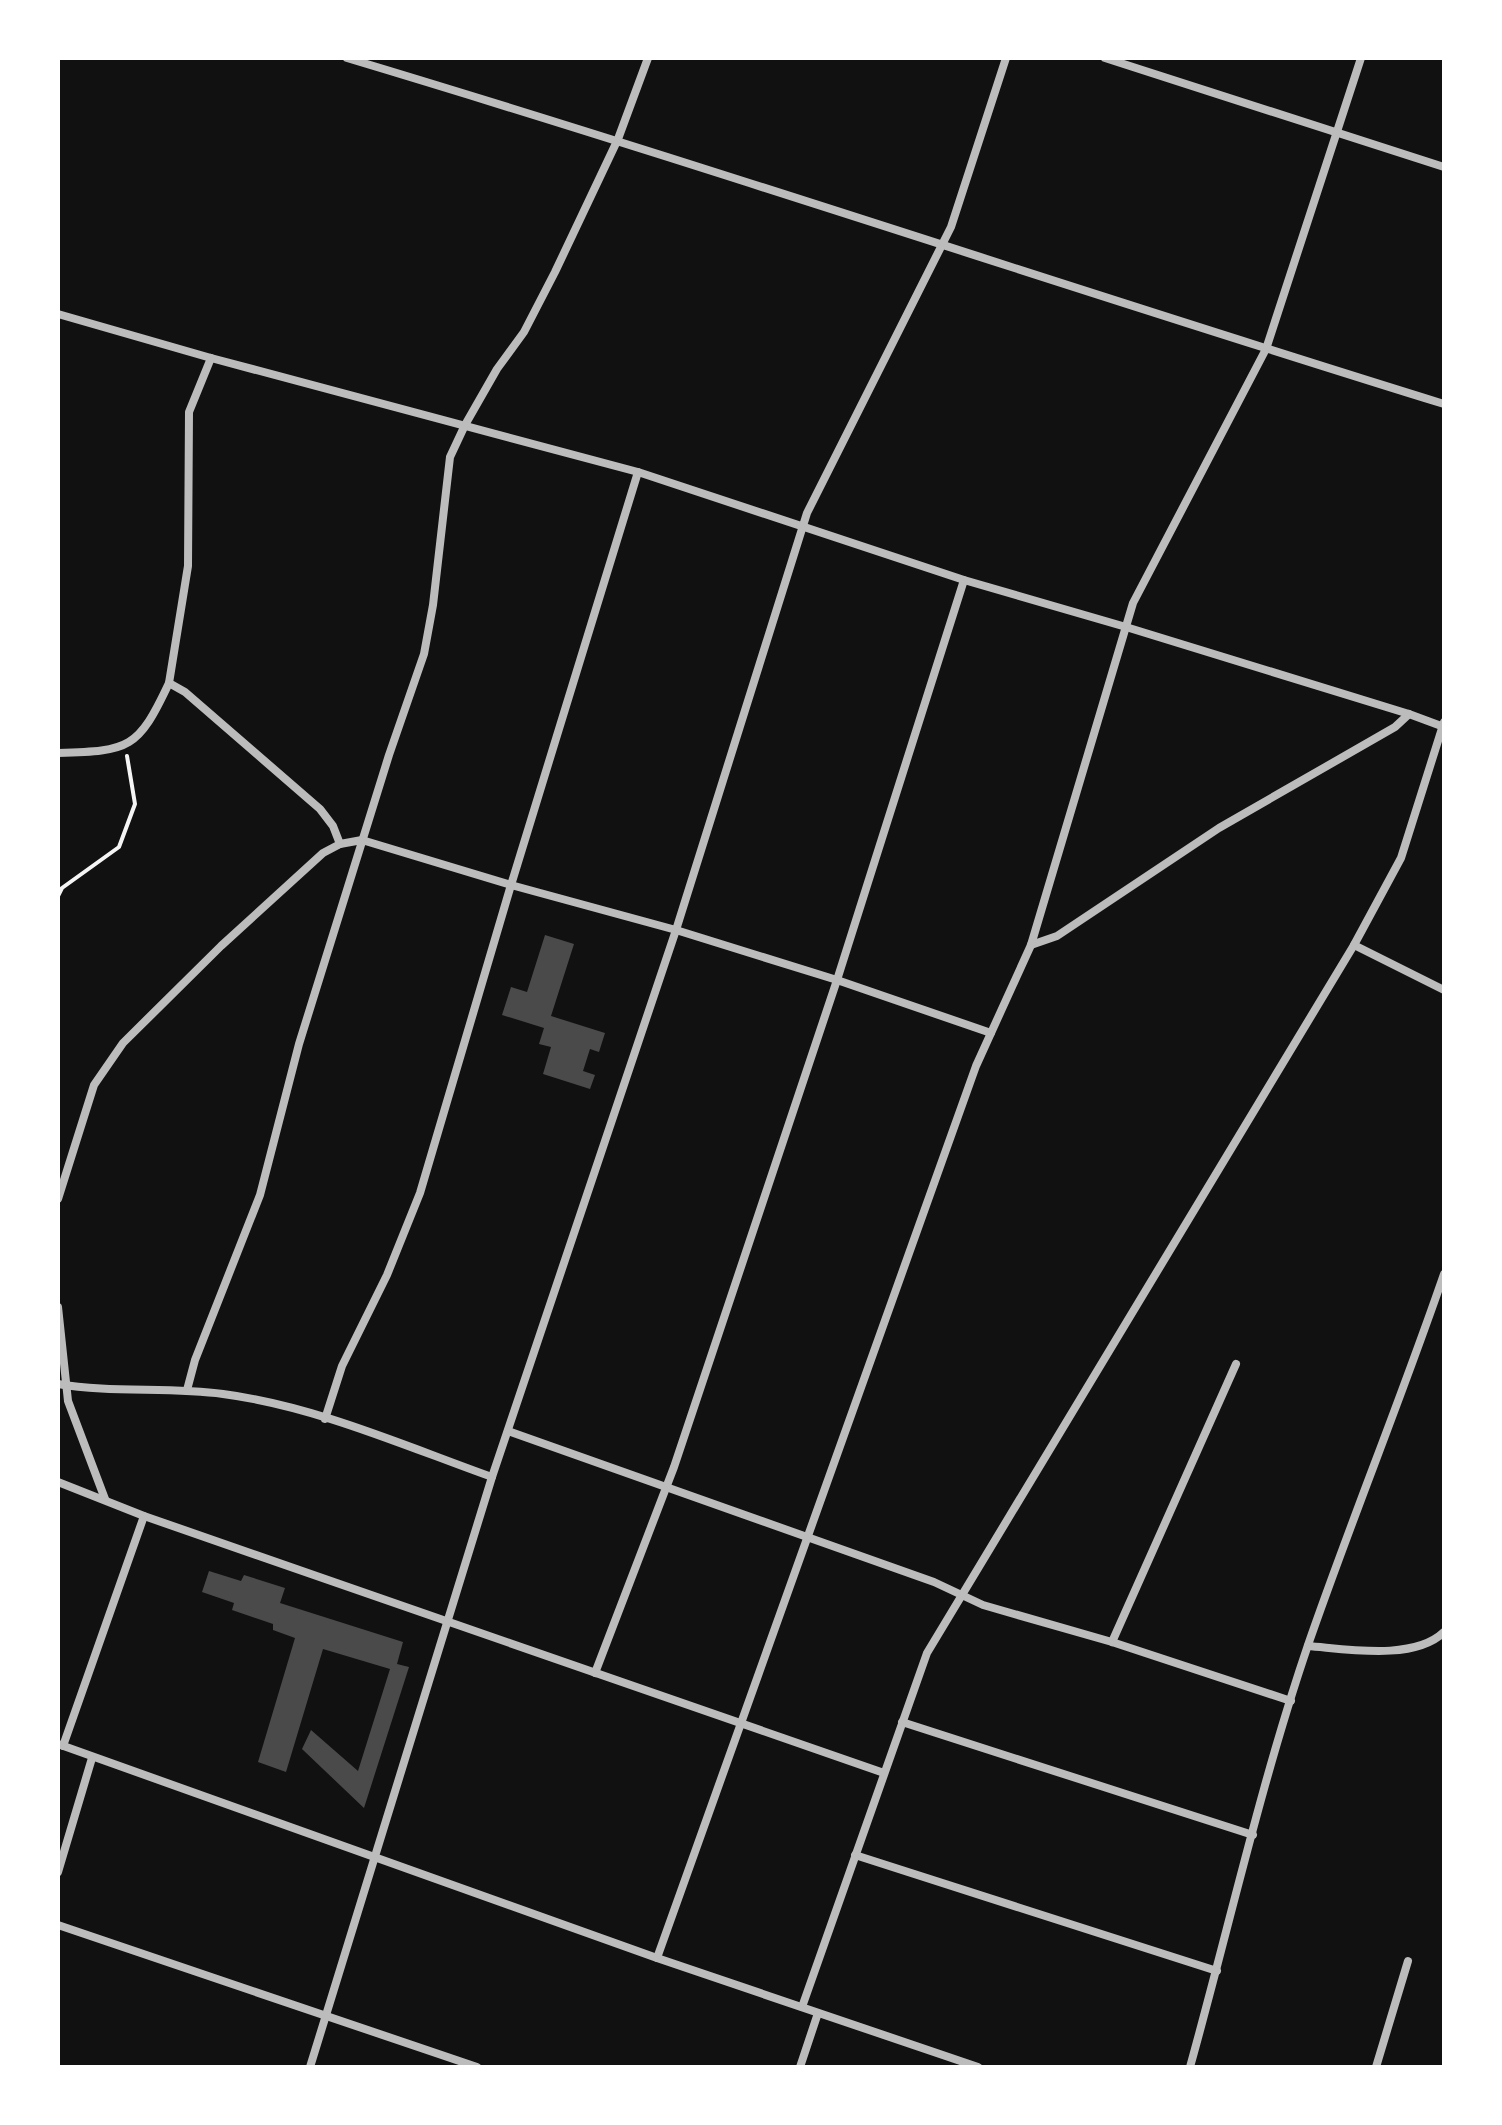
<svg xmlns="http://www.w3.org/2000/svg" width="1502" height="2125" font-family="'DM Sans',sans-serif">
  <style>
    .building { fill: #4a4a4a }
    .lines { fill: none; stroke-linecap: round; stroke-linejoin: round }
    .path { stroke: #f5f5f5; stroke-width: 4 }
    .minor { stroke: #bcbcbc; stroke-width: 8 }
  </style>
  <rect width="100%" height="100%" fill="#111"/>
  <g class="building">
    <polygon points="545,935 574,944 551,1016 605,1033 599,1052 590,1049 583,1071 595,1075 590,1089 543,1074 551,1047 539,1044 544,1028 502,1015 511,987 527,992"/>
    <polygon points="209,1571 241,1581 244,1575 285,1588 280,1603 403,1642 397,1664 409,1667 364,1808 302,1749 311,1730 358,1771 390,1669 323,1649 286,1772 258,1762 295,1638 273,1630 273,1624 232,1610 234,1603 202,1592"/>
  </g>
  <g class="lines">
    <polyline class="path" points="58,896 62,888 119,847 135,804 127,756"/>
    <g class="minor">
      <path d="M347 58C714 168 1078 291 1444 404"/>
      <polyline points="1105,58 1444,167"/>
      <polyline points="58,314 211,358 638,472 964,580 1126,627 1409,714 1444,727"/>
      <polyline points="211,358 189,412 188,566 169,683 185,692 320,809 333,826 340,844"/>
      <path d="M58 753C130 751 138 749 169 683"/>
      <polyline points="1031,945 1057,936 1219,828 1395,727 1409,714"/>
      <polyline points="1354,945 1444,990"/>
      <polyline points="58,1199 94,1085 123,1043 221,946 323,853 340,844 362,840 511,885 676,930 837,980 991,1033"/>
      <polyline points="58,1307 68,1401 105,1499"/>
      <path d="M58 1384C110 1393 169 1387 223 1394 315 1406 405 1446 492 1477"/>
      <polyline points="187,1390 195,1360 260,1195 299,1044 389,755 424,654 433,605 450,457 465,425 497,369 524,332 555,272 618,139 648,58"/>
      <polyline points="325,1419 342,1366 387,1275 420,1193 511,885 638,472"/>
      <polyline points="508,1431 934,1582 983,1605 1112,1642 1291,1701"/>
      <polyline points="58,1482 144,1516 884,1773"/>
      <polyline points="1112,1642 1236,1364"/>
      <path d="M1308 1646C1347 1649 1414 1661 1444 1632"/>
      <polyline points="595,1673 674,1467 837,980 964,580"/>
      <polyline points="902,1722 1253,1835"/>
      <polyline points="58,1744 657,1958 978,2067"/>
      <polyline points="63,1746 144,1516"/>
      <polyline points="855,1855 1217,1971"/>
      <polyline points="58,1872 92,1758"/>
      <polyline points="58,1925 477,2067"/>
      <polyline points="657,1958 976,1066 1031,945 1133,603 1266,349 1361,58"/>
      <polyline points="802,2007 927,1653 1354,945 1401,858 1444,722"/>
      <polyline points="310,2067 492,1477 676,930 807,513 951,227 1006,58"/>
      <polyline points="800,2067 818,2013"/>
      <path d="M1190 2067C1229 1927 1261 1783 1308 1645 1351 1521 1401 1399 1444 1274"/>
      <polyline points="1376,2067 1408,1961"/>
    </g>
  </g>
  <rect width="1502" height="2125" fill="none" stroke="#ffffff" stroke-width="120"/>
</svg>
